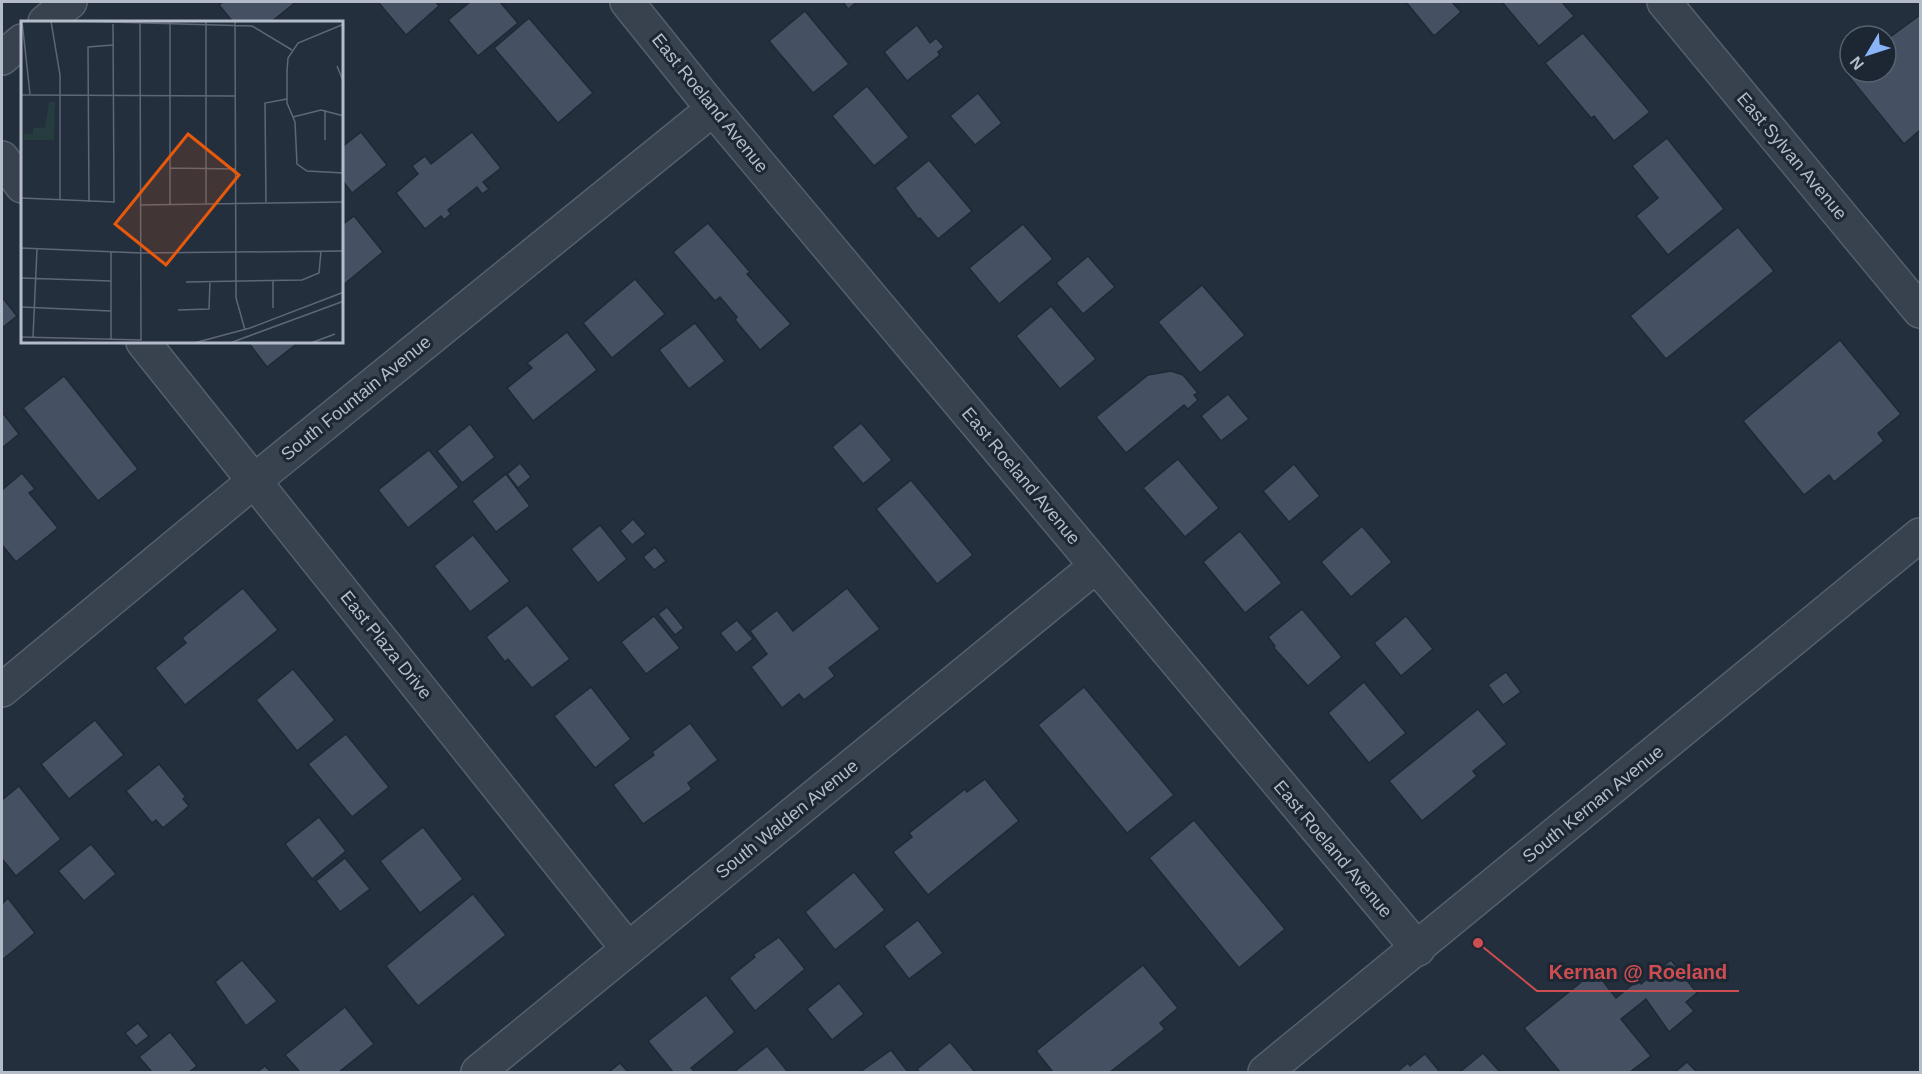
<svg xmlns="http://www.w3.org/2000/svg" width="1922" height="1074" font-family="Arial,sans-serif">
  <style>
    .building { fill: #455162; stroke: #1f2835; stroke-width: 1.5 }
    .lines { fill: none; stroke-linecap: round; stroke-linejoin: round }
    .minor-casing { stroke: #565f6c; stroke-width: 36 }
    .minor { stroke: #38414e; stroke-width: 33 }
    .labels { text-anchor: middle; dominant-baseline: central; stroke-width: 6; stroke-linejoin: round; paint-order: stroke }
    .street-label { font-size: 18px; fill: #b4bcc9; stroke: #1d2633 }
    .inset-road { fill: none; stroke: #5e6776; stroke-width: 1.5 }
    .view { fill: #e8590c; fill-opacity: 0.15; stroke: #e8590c; stroke-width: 3 }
    .inset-edge { fill: none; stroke: #b4bcc9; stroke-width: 3 }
    .leader { fill: none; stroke: #ce4d50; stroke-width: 2 }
    .callout-dot { fill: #ce4d50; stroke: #1d2633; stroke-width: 2 }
    .callout-label { font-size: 20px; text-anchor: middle; font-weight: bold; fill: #ce4d50; stroke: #1d2633; stroke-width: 6; stroke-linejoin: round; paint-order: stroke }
  </style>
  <rect width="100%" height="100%" fill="#242f3e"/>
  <g class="building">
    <polygon points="223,2 296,2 271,22 233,22 219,5"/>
    <polygon points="378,2 436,2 439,6 406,35"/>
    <polygon points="470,2 500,2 518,23 478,56 448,20"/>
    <polygon points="843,2 857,2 848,9"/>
    <polygon points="1406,2 1452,2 1461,12 1434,36"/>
    <polygon points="1502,2 1562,2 1574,16 1539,46"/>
    <polygon points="805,11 849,64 813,93 769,41"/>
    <polygon points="1920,15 1920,130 1904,144 1847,74 1886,72 1886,40"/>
    <polygon points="529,18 593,93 558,123 494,48"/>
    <polygon points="917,25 930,43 936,38 944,47 938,52 940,55 907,81 884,52"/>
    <polygon points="1583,33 1650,112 1614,141 1594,116 1591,118 1545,63"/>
    <polygon points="867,86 909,137 874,166 832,116"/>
    <polygon points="978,93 1002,123 975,145 950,116"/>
    <polygon points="361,132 387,165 352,193 342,180 342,147"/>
    <polygon points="472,132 501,168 483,182 489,189 482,194 477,187 448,210 451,214 444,220 441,216 425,229 396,193 418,174 412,166 425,156 431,164"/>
    <polygon points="1667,138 1724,209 1668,255 1636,216 1658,198 1632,166"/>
    <polygon points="929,160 972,211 938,239 920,218 919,220 895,188"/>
    <polygon points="354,216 383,252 342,286 342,225"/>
    <polygon points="708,223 750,272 747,274 791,324 760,350 735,320 737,317 720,297 715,301 673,252"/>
    <polygon points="1023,224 1053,259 999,304 969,268"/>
    <polygon points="1738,227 1774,271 1666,359 1630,316"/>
    <polygon points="1088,256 1115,287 1083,314 1056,283"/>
    <polygon points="635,279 665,314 612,358 583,323"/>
    <polygon points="1202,285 1245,335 1200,373 1158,322"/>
    <polygon points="2,297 17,316 2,328"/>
    <polygon points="1051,306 1096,359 1060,389 1016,336"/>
    <polygon points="695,323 725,361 689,389 659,350"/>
    <polygon points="567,332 597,370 533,421 507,388 532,368 527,363"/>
    <polygon points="1840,340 1901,414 1878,433 1884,441 1834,482 1829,475 1804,495 1743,421"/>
    <polygon points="248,342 299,342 267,367"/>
    <polygon points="1171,371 1183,375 1198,393 1194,395 1198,400 1188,409 1184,405 1126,453 1096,417 1148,375"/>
    <polygon points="64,376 138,469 98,501 23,408"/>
    <polygon points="1228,394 1249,419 1221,441 1201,416"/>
    <polygon points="2,412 19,434 2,448"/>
    <polygon points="861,423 892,460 863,484 832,447"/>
    <polygon points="470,424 495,457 462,483 437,451"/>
    <polygon points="429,450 459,487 408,528 378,490"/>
    <polygon points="1178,459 1219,508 1185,537 1143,488"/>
    <polygon points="520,463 531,477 518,488 507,474"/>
    <polygon points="1294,464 1320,496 1289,522 1263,491"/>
    <polygon points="22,473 35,489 29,493 58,528 16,562 2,545 2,490"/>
    <polygon points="506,474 530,506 496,532 472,501"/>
    <polygon points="911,480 973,555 937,584 876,509"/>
    <polygon points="633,519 646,534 632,545 620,531"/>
    <polygon points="600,525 627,559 598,583 571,549"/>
    <polygon points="1362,526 1392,562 1351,597 1321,562"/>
    <polygon points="1240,531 1282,583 1245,613 1203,562"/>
    <polygon points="473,535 510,581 470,612 434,566"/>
    <polygon points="655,547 666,561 654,570 643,557"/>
    <polygon points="243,588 278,630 185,705 155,668 186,643 182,638"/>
    <polygon points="847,588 880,629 829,668 835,676 804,700 799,694 782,708 751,667 767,654 750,631 777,610 793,631"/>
    <polygon points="527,605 570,659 532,688 508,659 505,662 486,637"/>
    <polygon points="667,607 684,628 675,635 658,614"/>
    <polygon points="1302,609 1342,657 1308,686 1274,648 1275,646 1268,637"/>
    <polygon points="654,616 680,648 646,674 621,642"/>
    <polygon points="1406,616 1433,649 1401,676 1374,643"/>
    <polygon points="737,620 753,639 736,653 720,633"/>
    <polygon points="293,669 335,720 297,751 256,700"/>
    <polygon points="1506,672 1521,692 1503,705 1488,685"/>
    <polygon points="1364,682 1406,733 1369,763 1328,713"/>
    <polygon points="591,687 631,739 595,768 554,716"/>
    <polygon points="1084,687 1174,795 1127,833 1038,725"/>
    <polygon points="1478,709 1507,744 1473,771 1477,776 1422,821 1389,781"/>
    <polygon points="95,720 124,755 69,799 41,764"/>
    <polygon points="690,723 718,760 688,783 692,789 643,824 613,785 654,755 652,752"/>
    <polygon points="346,734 389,787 352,817 308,764"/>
    <polygon points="159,764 186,797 183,799 189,806 163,828 156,820 152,823 126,791"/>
    <polygon points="985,779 1019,821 928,895 893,852 912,837 909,833 965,789 967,792"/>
    <polygon points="19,786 61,839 16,876 2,859 2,800"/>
    <polygon points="319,817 346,851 312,879 285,844"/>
    <polygon points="1194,820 1285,929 1239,968 1149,858"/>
    <polygon points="423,827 463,879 420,913 380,861"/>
    <polygon points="91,844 116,874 84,901 58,871"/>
    <polygon points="345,858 370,889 340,912 316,881"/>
    <polygon points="854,872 885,910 835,950 805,912"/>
    <polygon points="473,894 506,935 418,1006 386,966"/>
    <polygon points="8,898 35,933 2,960 2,904"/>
    <polygon points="918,920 943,953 909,979 884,946"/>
    <polygon points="779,937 805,969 755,1011 729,978 755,957 753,955"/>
    <polygon points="242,960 277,1001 246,1026 215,982"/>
    <polygon points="1671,960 1697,993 1686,1002 1694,1011 1669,1032 1646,999 1621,1019 1651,1056 1630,1072 1560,1072 1524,1028 1595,971 1616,998 1638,980 1641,984"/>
    <polygon points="1143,965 1178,1008 1160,1023 1165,1029 1110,1072 1053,1072 1036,1051"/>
    <polygon points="839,983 864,1014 832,1040 807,1009"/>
    <polygon points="706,995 735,1032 691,1068 695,1072 673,1072 648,1041"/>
    <polygon points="345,1007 374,1044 339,1072 300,1072 285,1055"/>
    <polygon points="138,1023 149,1036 136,1046 125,1033"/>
    <polygon points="170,1032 197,1066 189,1072 152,1072 139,1057"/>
    <polygon points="950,1042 975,1072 920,1072 917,1069"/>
    <polygon points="767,1046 788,1072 734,1072"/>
    <polygon points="891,1050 908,1072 860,1072"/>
    <polygon points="1483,1053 1500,1072 1460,1072"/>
    <polygon points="1425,1054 1440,1072 1397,1072 1408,1063 1410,1066"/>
    <polygon points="1687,1062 1697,1072 1675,1072"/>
    <polygon points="620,1063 628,1072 609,1072"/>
    <polygon points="265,1066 271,1072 257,1072"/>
  </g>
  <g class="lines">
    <g class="minor-casing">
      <g id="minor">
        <polyline points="627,2 713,109 1418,949"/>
        <polyline points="1664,2 1920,311"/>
        <polyline points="45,22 70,2"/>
        <polyline points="2,58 22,41"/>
        <polyline points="2,158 22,186"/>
        <polyline points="143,342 628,949"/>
        <polyline points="2,690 254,481 713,109"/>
        <polyline points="478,1072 1096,566"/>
        <polyline points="1265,1072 1920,535"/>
      </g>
    </g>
    <use href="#minor" class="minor"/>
  </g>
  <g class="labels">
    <g class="street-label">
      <text transform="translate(710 103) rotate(51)">East Roeland Avenue</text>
      <text transform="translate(1792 156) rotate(50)">East Sylvan Avenue</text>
      <text transform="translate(356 398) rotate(-39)">South Fountain Avenue</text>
      <text transform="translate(1021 476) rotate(50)">East Roeland Avenue</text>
      <text transform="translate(386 645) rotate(51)">East Plaza Drive</text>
      <text transform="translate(1593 804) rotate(-39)">South Kernan Avenue</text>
      <text transform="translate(787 819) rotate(-39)">South Walden Avenue</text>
      <text transform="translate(1333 849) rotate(50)">East Roeland Avenue</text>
    </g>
  </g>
  <g transform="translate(21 21)">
    <rect width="322" height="322" fill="#242f3e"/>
    <path d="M28 81H34L33 119H2L3 113H12V107H24Z" fill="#263c3f"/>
    <path class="inset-road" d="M1 0 9 73M30 0 39 54V179M54 0 231 5 271 29M149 0V184M185 0V183M214 0 215 277 224 309M323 3 277 22 267 37 266 50V82L274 101 276 143 286 150 323 152M316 45 323 62M0 74 214 75M272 96 300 89 323 95M304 119V89M149 147 215 148M0 177 93 181 92 3M68 181 67 26 92 24M245 181 244 82 266 78M119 184 323 181M0 227 120 232 323 230M90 231V319M0 257 90 260M252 259V287M165 261 281 259 298 252 300 230M0 286 90 290M157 289 188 288 189 260M0 316 120 319 119 0M12 316 16 228M173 322 229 307 323 271M209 322 323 280M290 322 314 313"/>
    <path class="view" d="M167 113 218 154 145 244 94 203Z"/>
    <rect width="322" height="322" class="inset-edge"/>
  </g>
  <path class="leader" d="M1478 943L1537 991H1739"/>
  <circle class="callout-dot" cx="1478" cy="943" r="6"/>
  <g class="callout-label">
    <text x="1638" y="979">Kernan @ Roeland</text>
  </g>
  <rect width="1922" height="1074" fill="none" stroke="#b4bcc9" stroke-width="6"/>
  <g transform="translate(1868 54) rotate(231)"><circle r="28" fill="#1d2633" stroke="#59626f" stroke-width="1.5"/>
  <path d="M0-4.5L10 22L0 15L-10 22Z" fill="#8ab4f8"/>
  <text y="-9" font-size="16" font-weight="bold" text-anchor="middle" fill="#b4bcc9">N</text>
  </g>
</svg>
